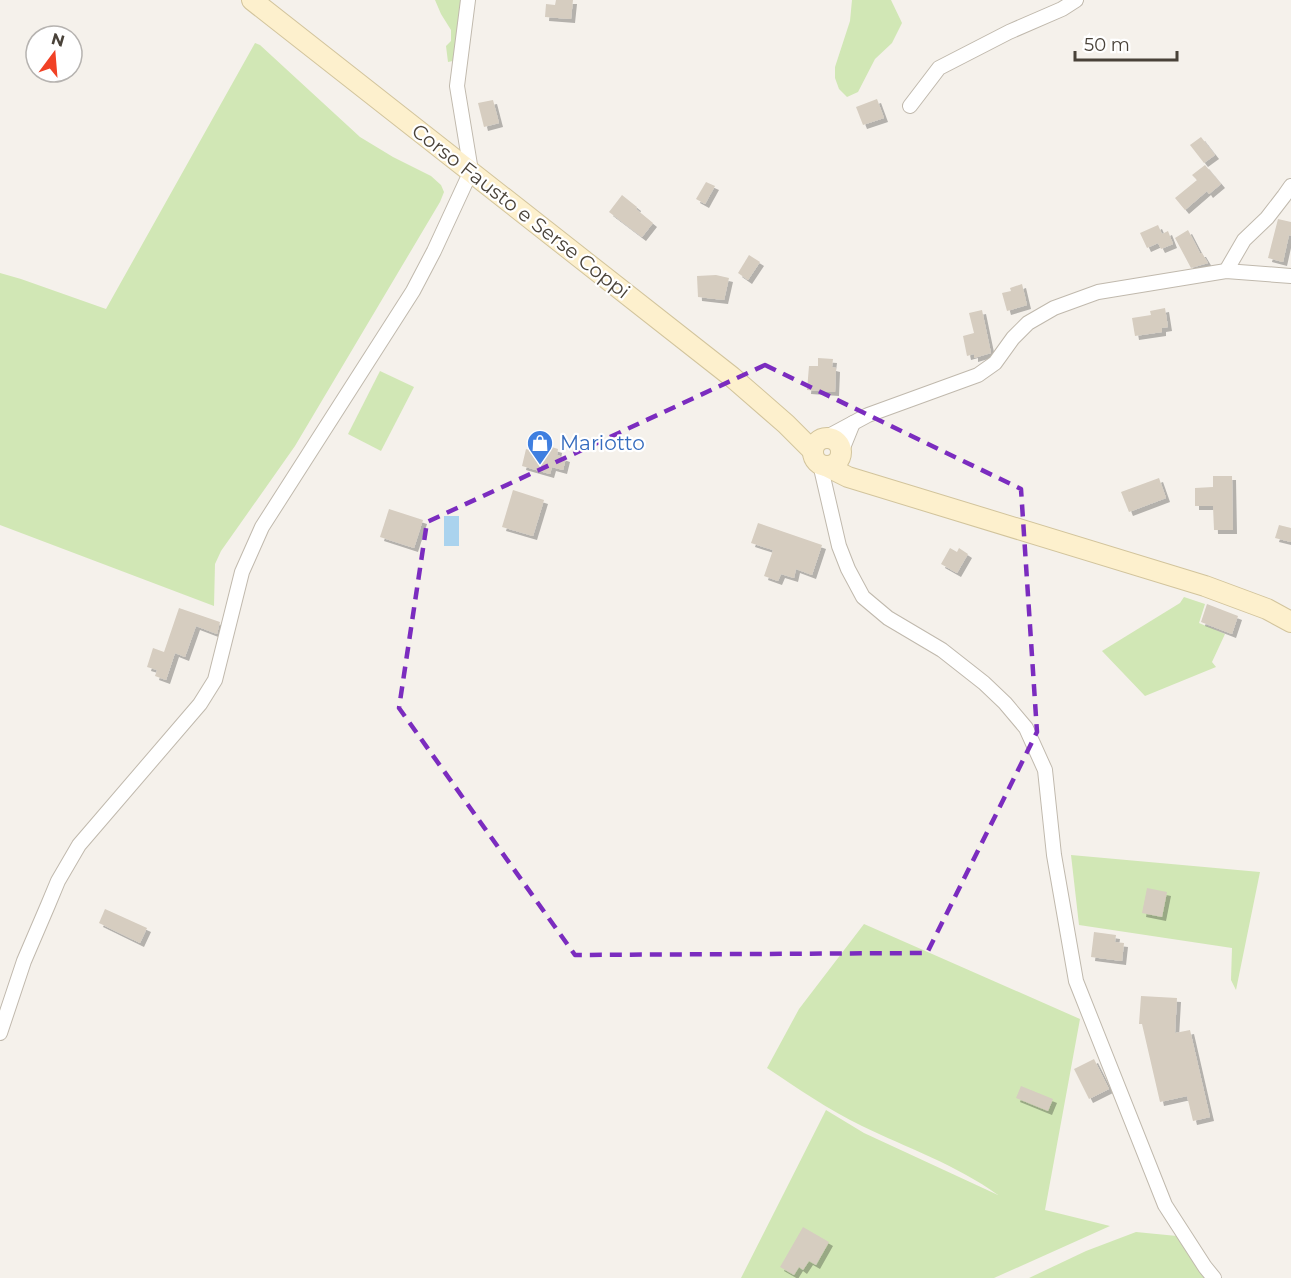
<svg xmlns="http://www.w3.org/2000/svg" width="1291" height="1278" font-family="Montserrat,sans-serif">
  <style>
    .green { fill: #d1e7b5 }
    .water { fill: #aad3ee }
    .building { fill: #d6cdc0; filter: url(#shadow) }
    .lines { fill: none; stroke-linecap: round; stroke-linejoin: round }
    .street-casing { stroke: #c0b9ad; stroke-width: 16 }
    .secondary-casing { stroke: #d2c49c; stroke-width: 22 }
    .street { stroke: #fff; stroke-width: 14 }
    .secondary { stroke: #fdf0cd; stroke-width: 20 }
    .marked { fill: none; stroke: #7b2cbf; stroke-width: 4.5; stroke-dasharray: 12 8; stroke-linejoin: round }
    .labels { text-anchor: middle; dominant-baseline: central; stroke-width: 4.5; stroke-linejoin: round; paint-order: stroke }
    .street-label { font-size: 20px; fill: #494239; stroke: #fff }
    .shop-label { font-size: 20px; fill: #366cbe; stroke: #fff; text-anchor: start }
  </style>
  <defs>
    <filter id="shadow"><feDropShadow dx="4" dy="4" stdDeviation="0" flood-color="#0004"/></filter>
  </defs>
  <rect width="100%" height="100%" fill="#f5f1eb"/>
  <g class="green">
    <polygon points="435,0 461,0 453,61 448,62 446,46 451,41 451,30 441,14"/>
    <polygon points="852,0 891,0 902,23 892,43 875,59 858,92 847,97 839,89 835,78 835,67 850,21"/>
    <polygon points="255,43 260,45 360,137 393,157 431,176 441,185 444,192 440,202 295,446 221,551 215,564 214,606 0,525 0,273 21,279 106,309"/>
    <polygon points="380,371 414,387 381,451 348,434"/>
    <polygon points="1184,597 1205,604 1199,623 1225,634 1212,662 1216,667 1145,696 1102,651 1180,603"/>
    <polygon points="1071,855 1260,872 1236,990 1231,980 1232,948 1079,925"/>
    <path d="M864 924 1080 1019 1045 1210 1110 1226 994 1278H741L826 1110 864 1133 998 1195C957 1165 907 1148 862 1126 829 1110 797 1088 767 1068L799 1009Z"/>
    <polygon points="1136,1232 1177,1236 1205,1278 1029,1278 1086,1251"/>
  </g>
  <rect class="water" x="444" y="516" width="15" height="30"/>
  <g class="building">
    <polygon points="556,0 573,0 571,19 545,17 546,4 555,5"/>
    <polygon points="877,99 884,118 863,125 856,107"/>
    <polygon points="493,100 499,123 484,127 478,103"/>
    <polygon points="1201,137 1215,155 1204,163 1190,145"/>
    <polygon points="1205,165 1221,184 1209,194 1207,191 1185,210 1175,198 1197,180 1192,175"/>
    <polygon points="706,182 715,186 705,204 696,199"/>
    <polygon points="622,195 637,207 636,209 653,223 642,237 609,212"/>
    <polygon points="1278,219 1291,222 1291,236 1289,235 1283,262 1268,258"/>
    <polygon points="1158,225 1162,234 1168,231 1173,244 1161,249 1158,243 1147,248 1140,233"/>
    <polygon points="1188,230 1200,253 1202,253 1208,263 1191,268 1175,238"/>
    <polygon points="749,255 760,262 748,280 738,273"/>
    <polygon points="716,275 729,278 724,300 698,297 697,276"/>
    <polygon points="1022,284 1027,305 1007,311 1002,293 1011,291 1010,288"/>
    <polygon points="1165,308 1168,327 1162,328 1162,332 1135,336 1132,318 1151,315 1150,311"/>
    <polygon points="982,310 991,353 974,358 974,354 967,356 963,336 974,333 969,313"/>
    <polygon points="818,358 833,359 832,367 836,368 835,392 807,390 809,366 818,366"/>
    <polygon points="539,443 558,449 557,455 566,458 563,470 552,467 550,474 522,466 526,449 536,452"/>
    <polygon points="1213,476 1232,476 1233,530 1214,530 1213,506 1195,506 1195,488 1213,487"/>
    <polygon points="1159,478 1166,498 1129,512 1121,492"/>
    <polygon points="513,490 544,500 533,536 502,527"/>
    <polygon points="389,509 423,520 414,548 380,537"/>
    <polygon points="758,523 822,545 812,575 796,569 794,578 781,574 778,581 764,576 773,550 751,543"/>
    <polygon points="1279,525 1291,528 1291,542 1275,538"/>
    <polygon points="950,548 957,552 959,548 968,554 957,573 941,564"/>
    <polygon points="1207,604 1238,616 1232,634 1201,622"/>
    <polygon points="179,608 220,622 217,634 196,626 185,657 175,653 166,680 155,676 157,670 147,667 153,648 164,652"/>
    <polygon points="1147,888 1167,892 1162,917 1142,913"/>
    <polygon points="105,909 147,928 140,943 99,923"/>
    <polygon points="1094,932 1116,935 1115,942 1124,943 1122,961 1091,957"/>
    <polygon points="1141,996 1177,998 1175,1033 1190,1030 1210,1117 1193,1121 1187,1096 1160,1102 1142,1024 1139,1024"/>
    <polygon points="1094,1059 1109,1089 1089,1099 1074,1069"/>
    <polygon points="1021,1086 1053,1099 1048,1111 1016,1098"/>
    <polygon points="803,1227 829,1242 816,1265 809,1261 803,1270 799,1267 794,1275 780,1267"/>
  </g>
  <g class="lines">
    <g class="street-casing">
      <g id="street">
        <polyline points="910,106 939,68 1009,32 1062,9 1076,0"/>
        <polyline points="1226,271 1244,240 1267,218 1284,196 1291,186"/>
        <polyline points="827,437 868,415 978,375 995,363 1013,338 1028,323 1054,308 1098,292 1226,271 1291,276"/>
        <polyline points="842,450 853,423"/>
        <polyline points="820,464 839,546 848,569 863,597 888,618 942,650 984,683 1005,703 1026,728 1045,770 1054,855 1076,981 1165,1205 1205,1267 1214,1278"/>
        <polyline points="0,1033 24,961 48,905 58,881 79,845 200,704 215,680 242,572 262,527 413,291 434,251 471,171 457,86 468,0"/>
      </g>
    </g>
    <g class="secondary-casing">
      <g id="secondary">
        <polyline points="252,0 732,377 786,424 813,451"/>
        <circle cx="827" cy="452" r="14"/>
        <polyline points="826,466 848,477 1205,586 1267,609 1291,622"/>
      </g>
    </g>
    <use href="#street" class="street"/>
    <use href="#secondary" class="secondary"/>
  </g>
  <path class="marked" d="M765 365 1021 489 1037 732 927 953 575 955 399 708 427 522Z"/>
  <defs>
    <g id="shop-pin" transform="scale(1.35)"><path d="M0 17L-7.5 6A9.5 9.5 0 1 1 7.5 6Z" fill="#3f7fe0" stroke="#fff"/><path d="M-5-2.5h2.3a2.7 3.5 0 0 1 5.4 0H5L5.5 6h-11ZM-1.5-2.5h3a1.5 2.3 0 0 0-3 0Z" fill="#fff"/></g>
  </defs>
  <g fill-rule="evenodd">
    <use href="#shop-pin" x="540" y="443"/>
  </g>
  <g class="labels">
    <g class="street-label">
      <text transform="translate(521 211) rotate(38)">Corso Fausto e Serse Coppi</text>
    </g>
    <g class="shop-label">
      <text x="560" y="443">Mariotto</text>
    </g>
  </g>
  <g transform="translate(54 54) rotate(16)"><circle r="28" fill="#ffffff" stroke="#b6b3b0" stroke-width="1.5"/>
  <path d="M0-4.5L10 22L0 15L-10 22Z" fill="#f14125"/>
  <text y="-9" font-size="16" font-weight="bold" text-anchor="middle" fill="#494239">N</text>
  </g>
  <path d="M1075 51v9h102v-9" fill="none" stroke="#494239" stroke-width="3"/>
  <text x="1084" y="51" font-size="18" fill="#494239" stroke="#ffffff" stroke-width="4.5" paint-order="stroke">50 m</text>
</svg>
